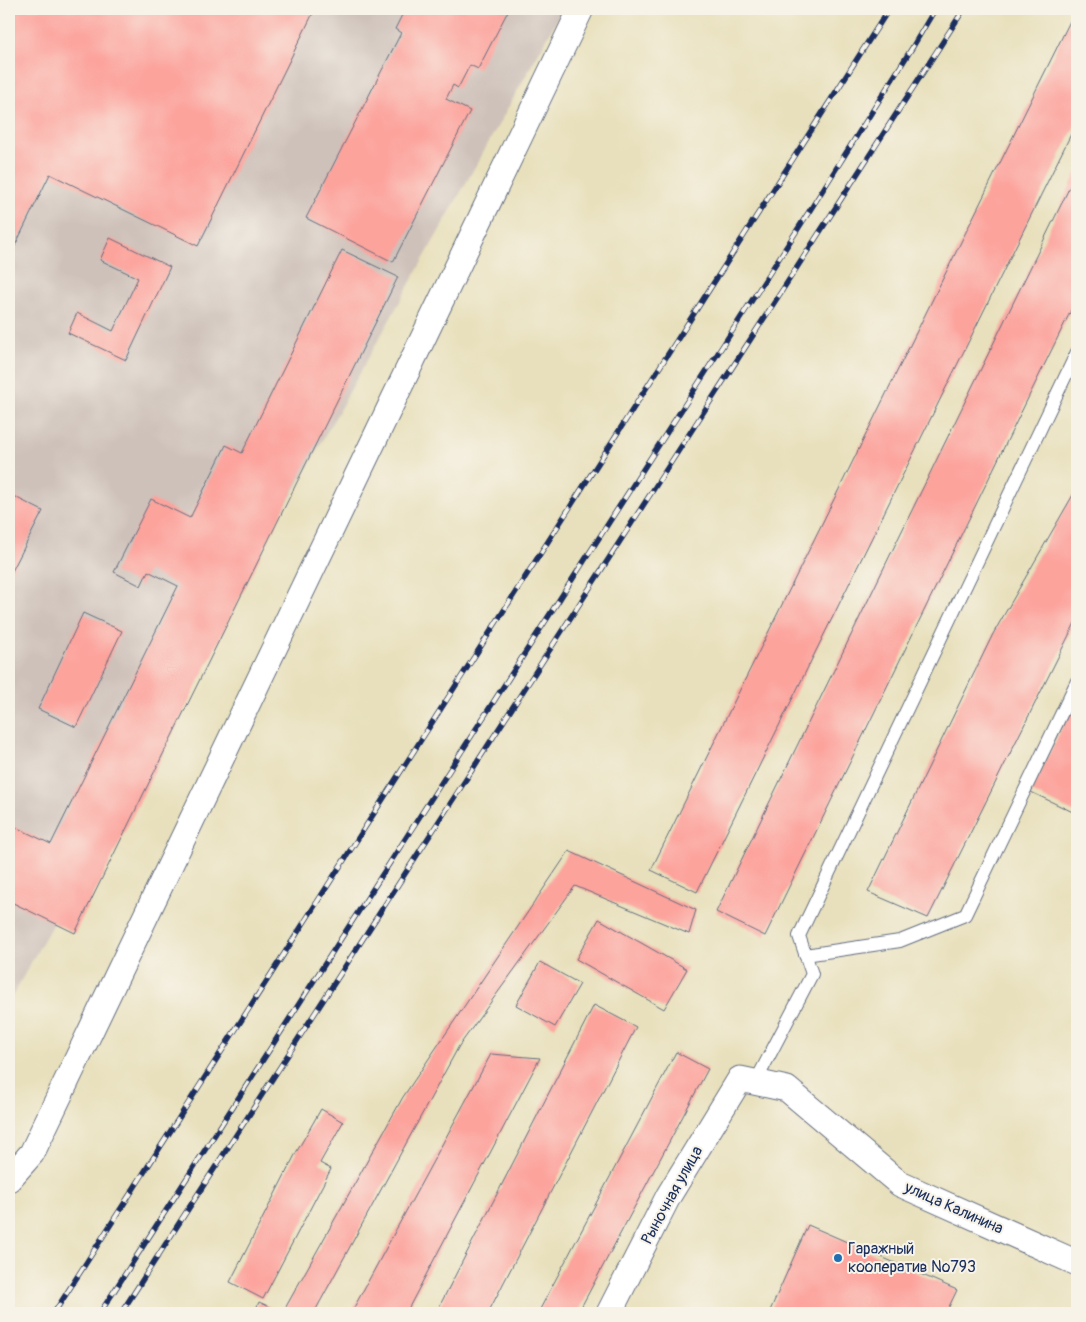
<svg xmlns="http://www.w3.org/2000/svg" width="1086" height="1322" font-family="Pangolin,sans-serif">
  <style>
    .industrial { fill: #cec1ba }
    .building { fill: #fca39c }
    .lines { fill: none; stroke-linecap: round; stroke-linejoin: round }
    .lane-casing { stroke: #636d7f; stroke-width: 14 }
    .street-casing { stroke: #636d7f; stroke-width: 27 }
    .lane { stroke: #fff; stroke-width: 12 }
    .street { stroke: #fff; stroke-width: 25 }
    .rail-casing { stroke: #1b2f5e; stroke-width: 5.5 }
    .rail { stroke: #f7f3e8; stroke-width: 4; stroke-dasharray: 11; stroke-linecap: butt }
    .poi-dot { fill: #1f6fb2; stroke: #f7f3e8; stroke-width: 2 }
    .labels { text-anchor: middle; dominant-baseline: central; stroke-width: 4; stroke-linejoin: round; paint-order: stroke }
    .street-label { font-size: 16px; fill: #1b2f5e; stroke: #f7f3e8 }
    .poi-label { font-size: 16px; fill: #1b2f5e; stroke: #f7f3e8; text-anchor: start }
  </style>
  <rect width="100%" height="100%" fill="#f7f3e8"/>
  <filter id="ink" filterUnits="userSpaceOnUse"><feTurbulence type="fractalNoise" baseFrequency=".02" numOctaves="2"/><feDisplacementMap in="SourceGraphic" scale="10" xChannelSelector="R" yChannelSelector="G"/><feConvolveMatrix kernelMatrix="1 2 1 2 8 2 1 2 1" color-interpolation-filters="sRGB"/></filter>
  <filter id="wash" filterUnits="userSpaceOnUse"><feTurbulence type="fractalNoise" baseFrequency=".0096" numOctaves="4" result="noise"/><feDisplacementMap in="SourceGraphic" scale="20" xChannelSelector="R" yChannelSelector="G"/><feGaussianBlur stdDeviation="1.12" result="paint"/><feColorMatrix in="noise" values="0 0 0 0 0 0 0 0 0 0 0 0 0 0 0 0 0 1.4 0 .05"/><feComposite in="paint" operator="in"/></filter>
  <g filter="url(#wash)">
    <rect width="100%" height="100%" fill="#e8e0bc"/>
    <polygon class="industrial" points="9,9 563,9 9,1002"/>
    <g id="blocks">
      <g class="building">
        <polygon points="9,9 315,9 198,246 50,174 9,258"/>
        <polygon points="405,9 509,9 478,69 470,65 458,88 453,85 446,99 470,111 393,262 306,218 401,33 395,29"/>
        <polygon points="1076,9 1077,122 697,892 651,870"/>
        <polygon points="1077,172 1077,298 765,936 716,912"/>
        <polygon points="110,238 170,267 126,360 68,333 77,313 113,331 138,278 100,260"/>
        <polygon points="342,250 398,277 75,933 9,901 9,824 51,844 178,586 148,571 141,586 114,572 151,499 190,518 226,445 242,453"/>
        <polygon points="1077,488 1077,619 928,918 868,892 993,634"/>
        <polygon points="9,494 43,511 9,577"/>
        <polygon points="83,613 122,631 76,727 38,709"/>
        <polygon points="1077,696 1077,814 1031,792"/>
        <polygon points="569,851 696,910 689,934 575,886 459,1046 314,1313 283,1312 403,1097"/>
        <polygon points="599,919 687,969 664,1009 576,959"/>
        <polygon points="540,962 580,984 555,1027 516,1005"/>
        <polygon points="594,1005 636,1027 488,1313 451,1313 439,1307"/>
        <polygon points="676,1052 708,1069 578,1313 538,1313"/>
        <polygon points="491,1054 540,1058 406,1313 351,1313"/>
        <polygon points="321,1109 343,1122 320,1163 331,1169 263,1299 230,1282 297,1151"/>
        <polygon points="808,1225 957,1290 946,1313 769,1313"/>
        <polygon points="259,1302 283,1313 254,1313"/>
      </g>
    </g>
  </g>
  <g filter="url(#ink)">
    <use href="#blocks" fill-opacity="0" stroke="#636d7f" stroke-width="1"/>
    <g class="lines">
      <g class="lane-casing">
        <g id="lane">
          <polyline points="805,955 900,941 965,915 1077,681"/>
          <polyline points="755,1083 812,974 799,936 1077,352"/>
        </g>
      </g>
      <g class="street-casing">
        <g id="street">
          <polyline points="9,1179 32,1153 581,9"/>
          <polyline points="609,1313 669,1195 740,1079 787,1089 900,1184 1077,1263"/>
        </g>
      </g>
      <use href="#lane" class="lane"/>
      <use href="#street" class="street"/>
      <g class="rail-casing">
        <g id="rail">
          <polyline points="54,1313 889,9"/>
          <polyline points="100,1313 812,207 912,48 935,9"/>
          <polyline points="121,1313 964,9"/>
        </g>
      </g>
      <use href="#rail" class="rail"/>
    </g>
  </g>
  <circle class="poi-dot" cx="838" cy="1258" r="5"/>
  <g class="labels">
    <g class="street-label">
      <text transform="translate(672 1195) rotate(-61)">Рыночная улица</text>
      <text transform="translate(954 1208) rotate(24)">улица Калинина</text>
    </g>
    <g class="poi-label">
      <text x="848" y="1249">Гаражный<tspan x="848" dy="18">кооператив №793</tspan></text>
    </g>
  </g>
  <rect width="1086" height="1322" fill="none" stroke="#f7f3e8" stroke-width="30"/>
</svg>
